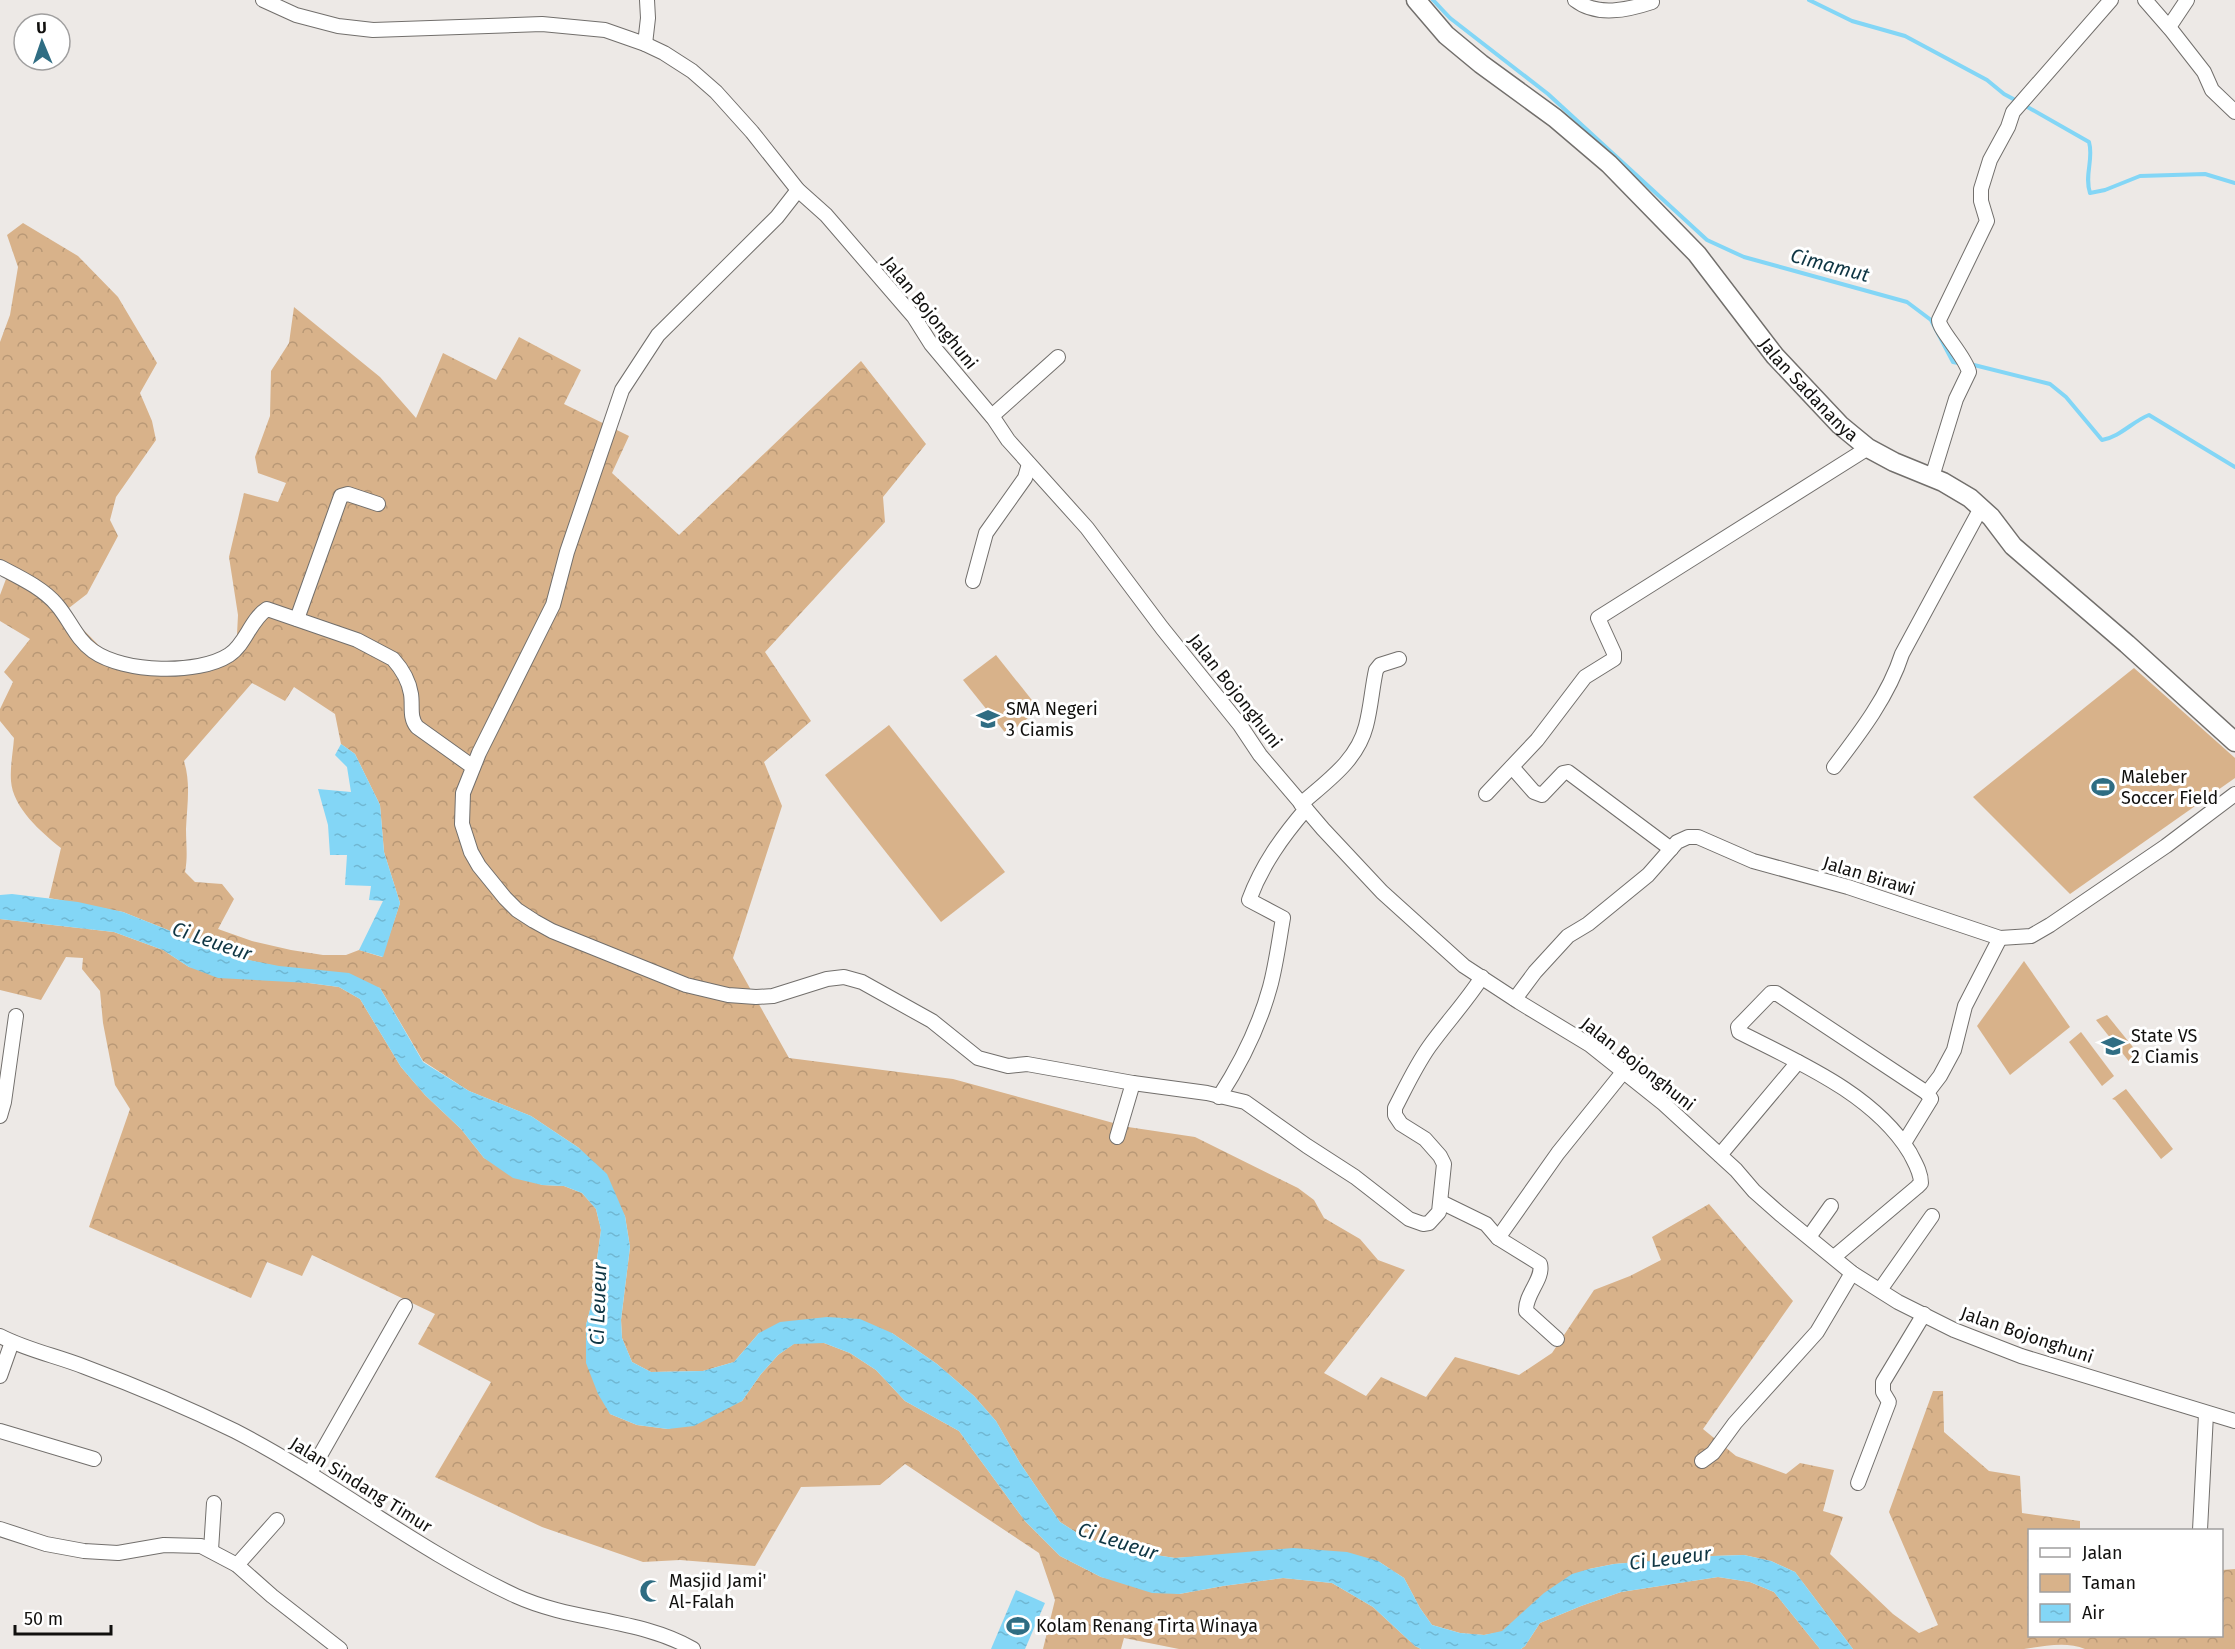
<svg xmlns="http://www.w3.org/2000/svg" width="2235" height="1649" font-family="'Fira Sans',sans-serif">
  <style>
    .green { fill: #d8b28a }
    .forest { fill: url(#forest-crowns); fill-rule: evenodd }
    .water { fill: url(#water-ripples) }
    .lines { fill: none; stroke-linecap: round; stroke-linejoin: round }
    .stream { stroke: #83d6f6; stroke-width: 4 }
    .street-casing { stroke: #726f6c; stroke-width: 16 }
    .secondary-casing { stroke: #726f6c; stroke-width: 21 }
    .street { stroke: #fff; stroke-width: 14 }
    .secondary { stroke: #fff; stroke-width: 18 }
    .labels { text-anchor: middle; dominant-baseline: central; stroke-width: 6; stroke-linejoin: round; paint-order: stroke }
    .street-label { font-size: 18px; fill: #11100e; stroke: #fff }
    .poi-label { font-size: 18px; fill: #11100e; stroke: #fff; text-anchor: start }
    .water-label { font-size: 20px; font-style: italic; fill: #0f3644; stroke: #fff }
  </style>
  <defs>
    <pattern id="forest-crowns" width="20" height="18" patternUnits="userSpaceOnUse" patternTransform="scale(1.5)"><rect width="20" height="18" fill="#d8b28a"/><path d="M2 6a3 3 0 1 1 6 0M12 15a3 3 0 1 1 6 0" fill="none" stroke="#b89876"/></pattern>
    <pattern id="water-ripples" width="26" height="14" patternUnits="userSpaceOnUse" patternTransform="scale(1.5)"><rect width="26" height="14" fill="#83d6f6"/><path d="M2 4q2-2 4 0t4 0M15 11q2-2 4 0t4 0" fill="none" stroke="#70b7d2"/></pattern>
  </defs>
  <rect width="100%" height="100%" fill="#ede9e6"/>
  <g class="green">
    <polygon points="996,655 1039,709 1007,735 963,680"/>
    <polygon points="2134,668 2235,758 2235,778 2070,894 1973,797"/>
    <polygon points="889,725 1005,872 941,922 825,775"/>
    <polygon points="2024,961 2070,1027 2010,1075 1977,1026"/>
    <polygon points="2107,1015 2141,1057 2131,1064 2096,1020"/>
    <polygon points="2081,1032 2114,1076 2102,1086 2069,1042"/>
    <polygon points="2126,1089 2173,1149 2161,1159 2115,1100 2112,1099"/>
  </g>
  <g class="forest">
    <path d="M23 223 78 256 118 297 157 363 140 393 152 421 156 440 116 497 110 520 118 536 87 594 65 611 120 667 183 671 236 654 238 615 229 557 244 493 278 502 286 483 258 473 255 457 270 416 271 371 289 343 294 307 380 377 416 418 443 353 496 380 519 337 581 370 564 404 629 436 612 473 679 535 861 361 926 444 883 497 885 522 765 652 811 721 764 762 782 806 733 958 789 1058 953 1079 1128 1127 1195 1137 1298 1188 1314 1200 1324 1218 1360 1239 1378 1260 1405 1270 1324 1373 1366 1396 1381 1377 1426 1397 1455 1357 1519 1375 1552 1353 1594 1290 1630 1276 1661 1260 1652 1237 1709 1204 1793 1301 1703 1429 1736 1456 1786 1474 1800 1463 1834 1470 1823 1511 1843 1517 1830 1554 1893 1614 1919 1633 1938 1625 1889 1512 1933 1391H1943L1944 1432 1989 1471 2020 1476 2022 1513 2080 1521V1530H2030V1636H2222V1570L2235 1569V1649H2085C2067 1641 2043 1646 2024 1649H1853L1795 1572 1771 1561 1744 1555 1713 1556 1614 1564 1589 1569 1520 1616 1502 1632 1484 1635 1460 1633 1432 1625 1420 1608 1404 1578 1378 1561 1220 1555 1175 1558 1136 1552 1085 1538 1060 1522 1020 1463 996 1421 974 1396 937 1364 892 1333H759L734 1362 703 1371 651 1372 632 1362 622 1338 621 1320 630 1247 625 1216 579 1148 531 1116 469 1091 423 1061 380 988 238 958 123 912 49 898 61 848C41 832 13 808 11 781 10 767 13 752 14 738L0 721V709L13 682 4 672 30 639 0 621V595L9 571 0 567V342L10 315 18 267 7 235ZM252 683 285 701 294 687 335 714 341 744 355 754 380 805 384 852 400 903 382 957 359 950 346 955H323L291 950 252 941 218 929 234 899 222 884 195 882 185 872C188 857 186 844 186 829 187 805 191 784 184 761Z"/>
    <polygon points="0,919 114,932 163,950 189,967 339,987 360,999 401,1067 425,1095 461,1129 484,1158 542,1185 564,1186 582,1193 596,1209 601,1230 597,1259 597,1283 586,1325 610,1414 637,1425 668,1429 742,1401 761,1374 778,1355 795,1343 824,1343 850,1353 876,1370 905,1401 959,1431 1025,1521 1060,1556 1101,1577 1179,1594 1223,1586 1283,1578 1332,1583 1373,1607 1415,1646 1421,1649 1179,1649 1124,1638 1121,1649 1043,1649 1055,1600 1039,1553 905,1464 880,1485 801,1487 755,1566 680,1560 643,1562 542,1527 435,1477 491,1382 418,1344 435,1314 312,1255 302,1276 267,1262 251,1298 89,1227 130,1109 115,1085 103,1023 100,991 82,969 83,958 66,957 41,1000 0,990"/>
    <polygon points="1718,1577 1750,1582 1774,1592 1820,1649 1521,1649 1525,1646 1540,1623 1581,1606 1621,1592"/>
  </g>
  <g class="water">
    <polygon points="341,744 355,754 380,805 384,852 400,903 383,957 359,950 383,901 369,900 371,886 345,885 347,855 330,855 328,825 318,789 351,792 347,767 335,755"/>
    <polygon points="12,894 78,902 123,912 238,958 279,966 349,973 380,988 423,1062 469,1091 531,1116 579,1148 607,1174 625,1216 630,1247 621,1320 622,1338 632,1362 651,1372 703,1371 734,1362 759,1333 780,1322 827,1317 860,1319 892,1333 937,1364 974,1396 996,1421 1020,1463 1060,1522 1085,1538 1136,1552 1175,1558 1293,1548 1347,1552 1378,1561 1404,1578 1420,1608 1432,1625 1460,1633 1484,1635 1502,1631 1544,1593 1572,1574 1589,1569 1614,1564 1713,1556 1744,1555 1771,1561 1795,1572 1853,1649 1820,1649 1774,1592 1750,1582 1718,1577 1621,1592 1581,1606 1540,1623 1525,1646 1521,1649 1421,1649 1415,1646 1373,1607 1332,1583 1283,1578 1223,1586 1179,1594 1152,1593 1101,1577 1060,1556 1025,1521 959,1431 905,1401 876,1370 850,1353 824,1343 794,1344 778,1355 761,1374 742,1401 694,1426 668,1429 637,1425 610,1414 598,1394 586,1363 586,1325 597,1283 597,1259 601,1230 596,1209 582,1193 564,1186 542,1185 513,1178 484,1158 461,1129 425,1095 401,1067 360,999 339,987 309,983 218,978 189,967 163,950 114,932 0,919 0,895"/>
    <polygon points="1016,1590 1045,1603 1025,1649 991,1649"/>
  </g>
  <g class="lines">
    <g class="stream">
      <polyline points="1433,0 1450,18 1548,94 1707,240 1744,257 1907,302 1931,320 1953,362 1963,364"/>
      <polyline points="1809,0 1852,21 1905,36 1987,80 2004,94 2017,101"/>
      <path d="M2024 105 2089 142C2094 159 2084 175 2090 193L2105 190 2140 176 2205 174 2235 183"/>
      <path d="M1970 364 2050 384 2066 397 2102 440C2120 437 2133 421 2149 415L2235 467"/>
    </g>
    <g class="street-casing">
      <g id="street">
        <polyline points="263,0 296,15 338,26 373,30 542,24 605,30 645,44 664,53 692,71 716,92 752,132 798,190 826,215 914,317 931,344 994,419 1008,440 1087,528 1162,628 1240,725 1260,755 1323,829 1382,892 1464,966 1519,1002 1590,1045 1664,1104 1736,1170 1754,1191 1780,1214 1852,1273 1898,1302 1954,1330 2021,1356 2235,1421"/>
        <path d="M1575 0C1597 17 1628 10 1652 2"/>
        <polyline points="2145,0 2172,31 2204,72 2212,90 2235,112"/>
        <polyline points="2169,27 2187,0"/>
        <polyline points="645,44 648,18 647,0"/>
        <path d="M798 190 777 217 658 335 622 390 567 552 553 605 479 753 463 793 462 824 471 852 479 866 505 898 517 910 534 921 552 931 686 985 728 995 756 997 773 996 827 979 844 977 862 982 932 1021 978 1058 1008 1066 1027 1064 1133 1083 1207 1093 1245 1102 1307 1146 1355 1177 1409 1219 1423 1224 1429 1223 1439 1212 1444 1164 1440 1156 1425 1139 1401 1124 1395 1115V1108C1406 1087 1415 1067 1429 1047 1446 1023 1466 1002 1482 977"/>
        <polyline points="992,416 1058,357"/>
        <path d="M1932 477 1956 399 1969 372C1965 356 1939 330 1939 320L1987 221 1981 201V189L1990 160 2008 127 2013 112 2111 0"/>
        <path d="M0 567C19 577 43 588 57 605 70 620 76 639 93 651 124 673 198 675 229 655 246 644 250 620 267 609L357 640 393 659C402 669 409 681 411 694 413 706 409 717 417 727L473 767"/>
        <polyline points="973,581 986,533 1025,478 1029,464"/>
        <polyline points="297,619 341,496 348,494 378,504"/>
        <polyline points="1512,767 1534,792 1542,795 1563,773 1568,772 1671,849"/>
        <path d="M1834 767C1860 733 1889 695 1902 654L1981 508"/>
        <polyline points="1486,794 1537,740 1585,677 1614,659 1614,653 1598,618 1868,448"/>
        <path d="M1301 804C1327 781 1357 761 1366 726 1371 707 1372 688 1376 670L1380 665 1399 659"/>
        <polyline points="1515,999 1535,972 1568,936 1588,924 1648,875 1677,842 1688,837 1698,837 1753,861 1848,887 2000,938 2031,936 2050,925 2166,846 2235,794"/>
        <path d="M1219 1097C1241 1063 1259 1027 1270 987 1276 965 1279 941 1283 918L1249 900C1262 865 1282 837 1306 809"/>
        <polyline points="0,1116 4,1102 16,1016"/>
        <polyline points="1117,1137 1133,1083"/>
        <polyline points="1904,1143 1931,1099 1927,1093 1940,1076 1954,1050 1965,1006 2000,938"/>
        <polyline points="1720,1155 1798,1062"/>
        <path d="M1441 1202 1486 1224 1498 1238 1540 1264C1544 1279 1525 1294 1526 1311L1557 1339"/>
        <polyline points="1809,1237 1831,1206"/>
        <polyline points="1498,1238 1558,1153 1624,1071"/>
        <path d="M1834 1257 1917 1187 1921 1183C1921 1172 1915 1163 1910 1153 1874 1094 1798 1062 1739 1032L1738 1027 1771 993H1776L1927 1093"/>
        <polyline points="1880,1290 1932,1216"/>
        <path d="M0 1336C27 1350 57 1356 85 1367 136 1386 186 1407 235 1431 332 1481 417 1550 516 1596 573 1622 639 1618 693 1649"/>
        <polyline points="0,1376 12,1342"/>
        <polyline points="0,1431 94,1459"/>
        <polyline points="1702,1461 1713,1453 1735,1423 1817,1332 1852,1273"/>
        <polyline points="310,1473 405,1306"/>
        <polyline points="1858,1483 1889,1402 1883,1392 1883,1382 1924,1314"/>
        <polyline points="0,1529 46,1544 84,1551 118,1553 164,1545 201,1546 237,1565 272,1596 340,1649"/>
        <polyline points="2200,1530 2206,1414"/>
        <polyline points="211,1550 214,1503"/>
        <polyline points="237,1565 277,1520"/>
      </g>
    </g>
    <g class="secondary-casing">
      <g id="secondary">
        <path id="s1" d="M1416 0 1446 35 1481 64 1555 118 1609 164 1697 254 1775 356 1840 425 1868 448 1894 462 1943 482 1970 498 1991 517 2013 546 2127 644 2235 742"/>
      </g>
    </g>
    <use href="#street" class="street"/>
    <use href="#secondary" class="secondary"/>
  </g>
  <defs>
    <g id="school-bare" transform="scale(1.8)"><path d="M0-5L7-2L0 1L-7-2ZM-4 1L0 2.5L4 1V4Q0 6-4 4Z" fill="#2f6d83" stroke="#fff" stroke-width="2.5" paint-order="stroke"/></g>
    <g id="stadium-bare" transform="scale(1.8)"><path d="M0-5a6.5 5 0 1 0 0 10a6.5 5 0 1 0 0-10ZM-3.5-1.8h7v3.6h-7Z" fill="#2f6d83" stroke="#fff" stroke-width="2.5" paint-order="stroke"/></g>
    <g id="mosque-bare" transform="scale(1.8)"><path d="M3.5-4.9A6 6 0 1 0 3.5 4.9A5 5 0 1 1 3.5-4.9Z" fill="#2f6d83" stroke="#fff" stroke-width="2.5" paint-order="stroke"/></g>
  </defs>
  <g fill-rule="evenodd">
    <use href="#school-bare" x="988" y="719"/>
    <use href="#stadium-bare" x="2103" y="787"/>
    <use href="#school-bare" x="2113" y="1046"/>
    <use href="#mosque-bare" x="651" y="1591"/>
    <use href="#stadium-bare" x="1018" y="1626"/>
  </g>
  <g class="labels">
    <g class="street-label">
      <text transform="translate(930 313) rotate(51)">Jalan Bojonghuni</text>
      <text stroke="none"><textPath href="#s1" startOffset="556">Jalan Sadananya</textPath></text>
      <text transform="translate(1235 691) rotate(52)">Jalan Bojonghuni</text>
      <text transform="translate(1869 876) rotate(17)">Jalan Birawi</text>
      <text transform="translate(1638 1064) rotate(38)">Jalan Bojonghuni</text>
      <text transform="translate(2027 1335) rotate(19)">Jalan Bojonghuni</text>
      <text transform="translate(361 1485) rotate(32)">Jalan Sindang Timur</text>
    </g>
    <g class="poi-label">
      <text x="1006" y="709">SMA Negeri<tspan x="1006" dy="21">3 Ciamis</tspan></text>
      <text x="2121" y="777">Maleber<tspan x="2121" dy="21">Soccer Field</tspan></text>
      <text x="2131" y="1036">State VS<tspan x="2131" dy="21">2 Ciamis</tspan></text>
      <text x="669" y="1581">Masjid Jami'<tspan x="669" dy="21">Al-Falah</tspan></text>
      <text x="1036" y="1626">Kolam Renang Tirta Winaya</text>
    </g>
    <g class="water-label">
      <text transform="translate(1830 265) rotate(15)">Cimamut</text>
      <text transform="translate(212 941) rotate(19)">Ci Leueur</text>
      <text transform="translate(598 1304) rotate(-88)">Ci Leueur</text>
      <text transform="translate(1118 1541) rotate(18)">Ci Leueur</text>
      <text transform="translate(1670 1558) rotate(-7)">Ci Leueur</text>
    </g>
  </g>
  <rect x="2028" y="1529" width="195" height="108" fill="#ffffff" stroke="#a09f9f" stroke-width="1.5"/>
  <rect x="2040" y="1548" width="30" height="9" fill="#ffffff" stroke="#a09f9f" stroke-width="1.5"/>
  <text x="2082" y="1559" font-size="18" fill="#11100e">Jalan</text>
  <rect x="2040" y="1574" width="30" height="18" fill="#d8b28a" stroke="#a09f9f" stroke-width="1.5"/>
  <text x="2082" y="1589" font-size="18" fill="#11100e">Taman</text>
  <rect x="2040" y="1604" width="30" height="18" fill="url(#water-ripples)" stroke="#a09f9f" stroke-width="1.5"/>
  <text x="2082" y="1619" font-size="18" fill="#11100e">Air</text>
  <g transform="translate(42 42) rotate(358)"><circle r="28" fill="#ffffff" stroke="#a09f9f" stroke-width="1.5"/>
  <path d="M0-4.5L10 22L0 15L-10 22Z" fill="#2f6d83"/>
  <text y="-9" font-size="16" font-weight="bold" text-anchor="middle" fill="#11100e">U</text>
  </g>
  <path d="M15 1625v9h96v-9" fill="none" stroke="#11100e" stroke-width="3"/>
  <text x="24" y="1625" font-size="18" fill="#11100e" stroke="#ffffff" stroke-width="4.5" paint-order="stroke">50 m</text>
</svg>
